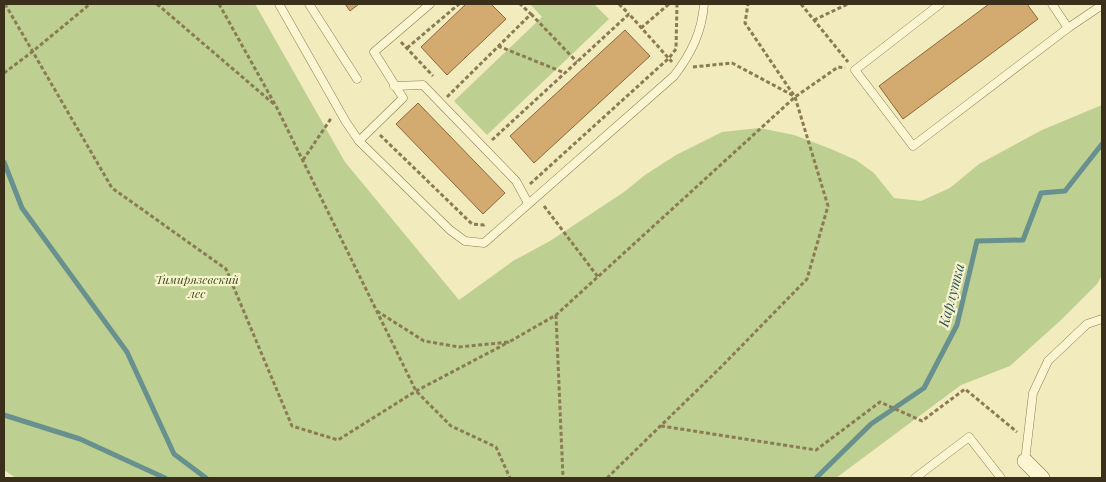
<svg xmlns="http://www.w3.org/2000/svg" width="1106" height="482" font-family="'Playfair Display',serif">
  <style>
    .green { fill: #bdd091 }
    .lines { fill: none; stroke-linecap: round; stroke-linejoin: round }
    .stream { stroke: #68908e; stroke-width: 5 }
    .building { fill: #d3ab70; stroke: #8c6839 }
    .service-casing { stroke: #8b7b55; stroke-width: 9 }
    .minor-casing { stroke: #8b7b55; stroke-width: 16 }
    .path { stroke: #8b7b55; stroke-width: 3; stroke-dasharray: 4 2.5; stroke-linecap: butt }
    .service { stroke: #fbf6d1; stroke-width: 8 }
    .minor { stroke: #fbf6d1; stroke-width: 15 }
    .labels { text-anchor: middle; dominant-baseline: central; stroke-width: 4.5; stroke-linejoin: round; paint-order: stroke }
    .park-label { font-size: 12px; font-style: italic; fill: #3f5720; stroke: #f8f3cd }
    .water-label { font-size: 14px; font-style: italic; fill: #29545a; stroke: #f8f3cd }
  </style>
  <rect width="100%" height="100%" fill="#f1ebbd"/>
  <g class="green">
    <polygon points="4,4 255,4 345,162 459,300 513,261 550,241 624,192 645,175 676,155 722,132 759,128 794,135 831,149 856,160 874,173 894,198 921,201 950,188 979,164 1042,130 1102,105 1102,275 1097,284 1061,320 1010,366 961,385 836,478 16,478 4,470"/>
    <polygon points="530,4 594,4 609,19 487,135 454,101 542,17"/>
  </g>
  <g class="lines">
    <g class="stream">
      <polyline points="4,162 22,208 127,352 174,454 206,478"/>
      <polyline points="4,415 80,439 165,478"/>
      <polyline points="816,478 871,424 924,388 957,325 977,241 1023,240 1041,193 1065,191 1102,144"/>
    </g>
  </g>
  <g class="building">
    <polygon points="345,4 359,4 350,11"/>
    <polygon points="466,4 491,4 506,19 447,75 421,47"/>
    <polygon points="989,4 1027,4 1038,19 903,119 879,86"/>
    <polygon points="625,30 650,56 534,163 510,136"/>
    <polygon points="418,103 505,193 483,214 396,124"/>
  </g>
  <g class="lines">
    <g class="service-casing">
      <g id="service">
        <path d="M279 4 346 122 359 141 450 230 465 241 484 243 674 76C691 54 702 32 704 4"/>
        <polyline points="309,4 357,79"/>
        <polyline points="940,4 855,70 913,146 1068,28 1052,4"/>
        <polyline points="1068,28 1102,5"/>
        <polyline points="394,86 423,85 516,181 528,203"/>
        <polyline points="359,141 403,98 374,52 430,4"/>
        <polyline points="1025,461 1033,393 1048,361 1087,324 1102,319"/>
        <polyline points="915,478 969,437 1001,478"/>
      </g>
    </g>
    <g class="minor-casing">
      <polyline id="minor" points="1025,461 1042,478"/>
    </g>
    <g class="path">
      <polyline points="5,4 112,188 226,269 292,426 338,440 416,391 509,342"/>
      <polyline points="157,4 275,105"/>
      <polyline points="219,4 277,108 416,391 451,426 496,447 510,478"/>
      <polyline points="619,4 629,14"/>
      <polyline points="801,4 848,62"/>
      <polyline points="531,14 577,62"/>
      <polyline points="814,20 848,4"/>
      <polyline points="641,28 669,4"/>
      <polyline points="401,42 433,76"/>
      <polyline points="498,46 565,73"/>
      <polyline points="407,48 459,4"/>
      <polyline points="693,67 732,63 794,96"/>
      <polyline points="4,73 32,52 90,4"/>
      <polyline points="447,97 531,14 520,4"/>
      <polyline points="380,135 472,224 484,225 486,223"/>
      <polyline points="492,140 629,14 672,62"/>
      <polyline points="303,160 332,117"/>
      <polyline points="530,184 669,58 676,49 677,4"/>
      <polyline points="544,206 598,277"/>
      <polyline points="377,311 424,341 459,347 509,342 556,315 795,97 838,67 845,68"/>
      <polyline points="556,315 563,478"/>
      <polyline points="661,426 816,450 880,402 922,421 965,389 1017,432"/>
      <polyline points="607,478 720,368 807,279 828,206 795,97 745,23 748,4"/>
    </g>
    <use href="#service" class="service"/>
    <use href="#minor" class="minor"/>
  </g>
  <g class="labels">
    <g class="park-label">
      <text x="197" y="279">Тимирязевский<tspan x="197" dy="14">лес</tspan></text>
    </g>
    <g class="water-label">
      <text transform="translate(951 295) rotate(-75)">Карлутка</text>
    </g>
  </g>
  <rect width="1106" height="482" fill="none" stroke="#392f1b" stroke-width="10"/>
</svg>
